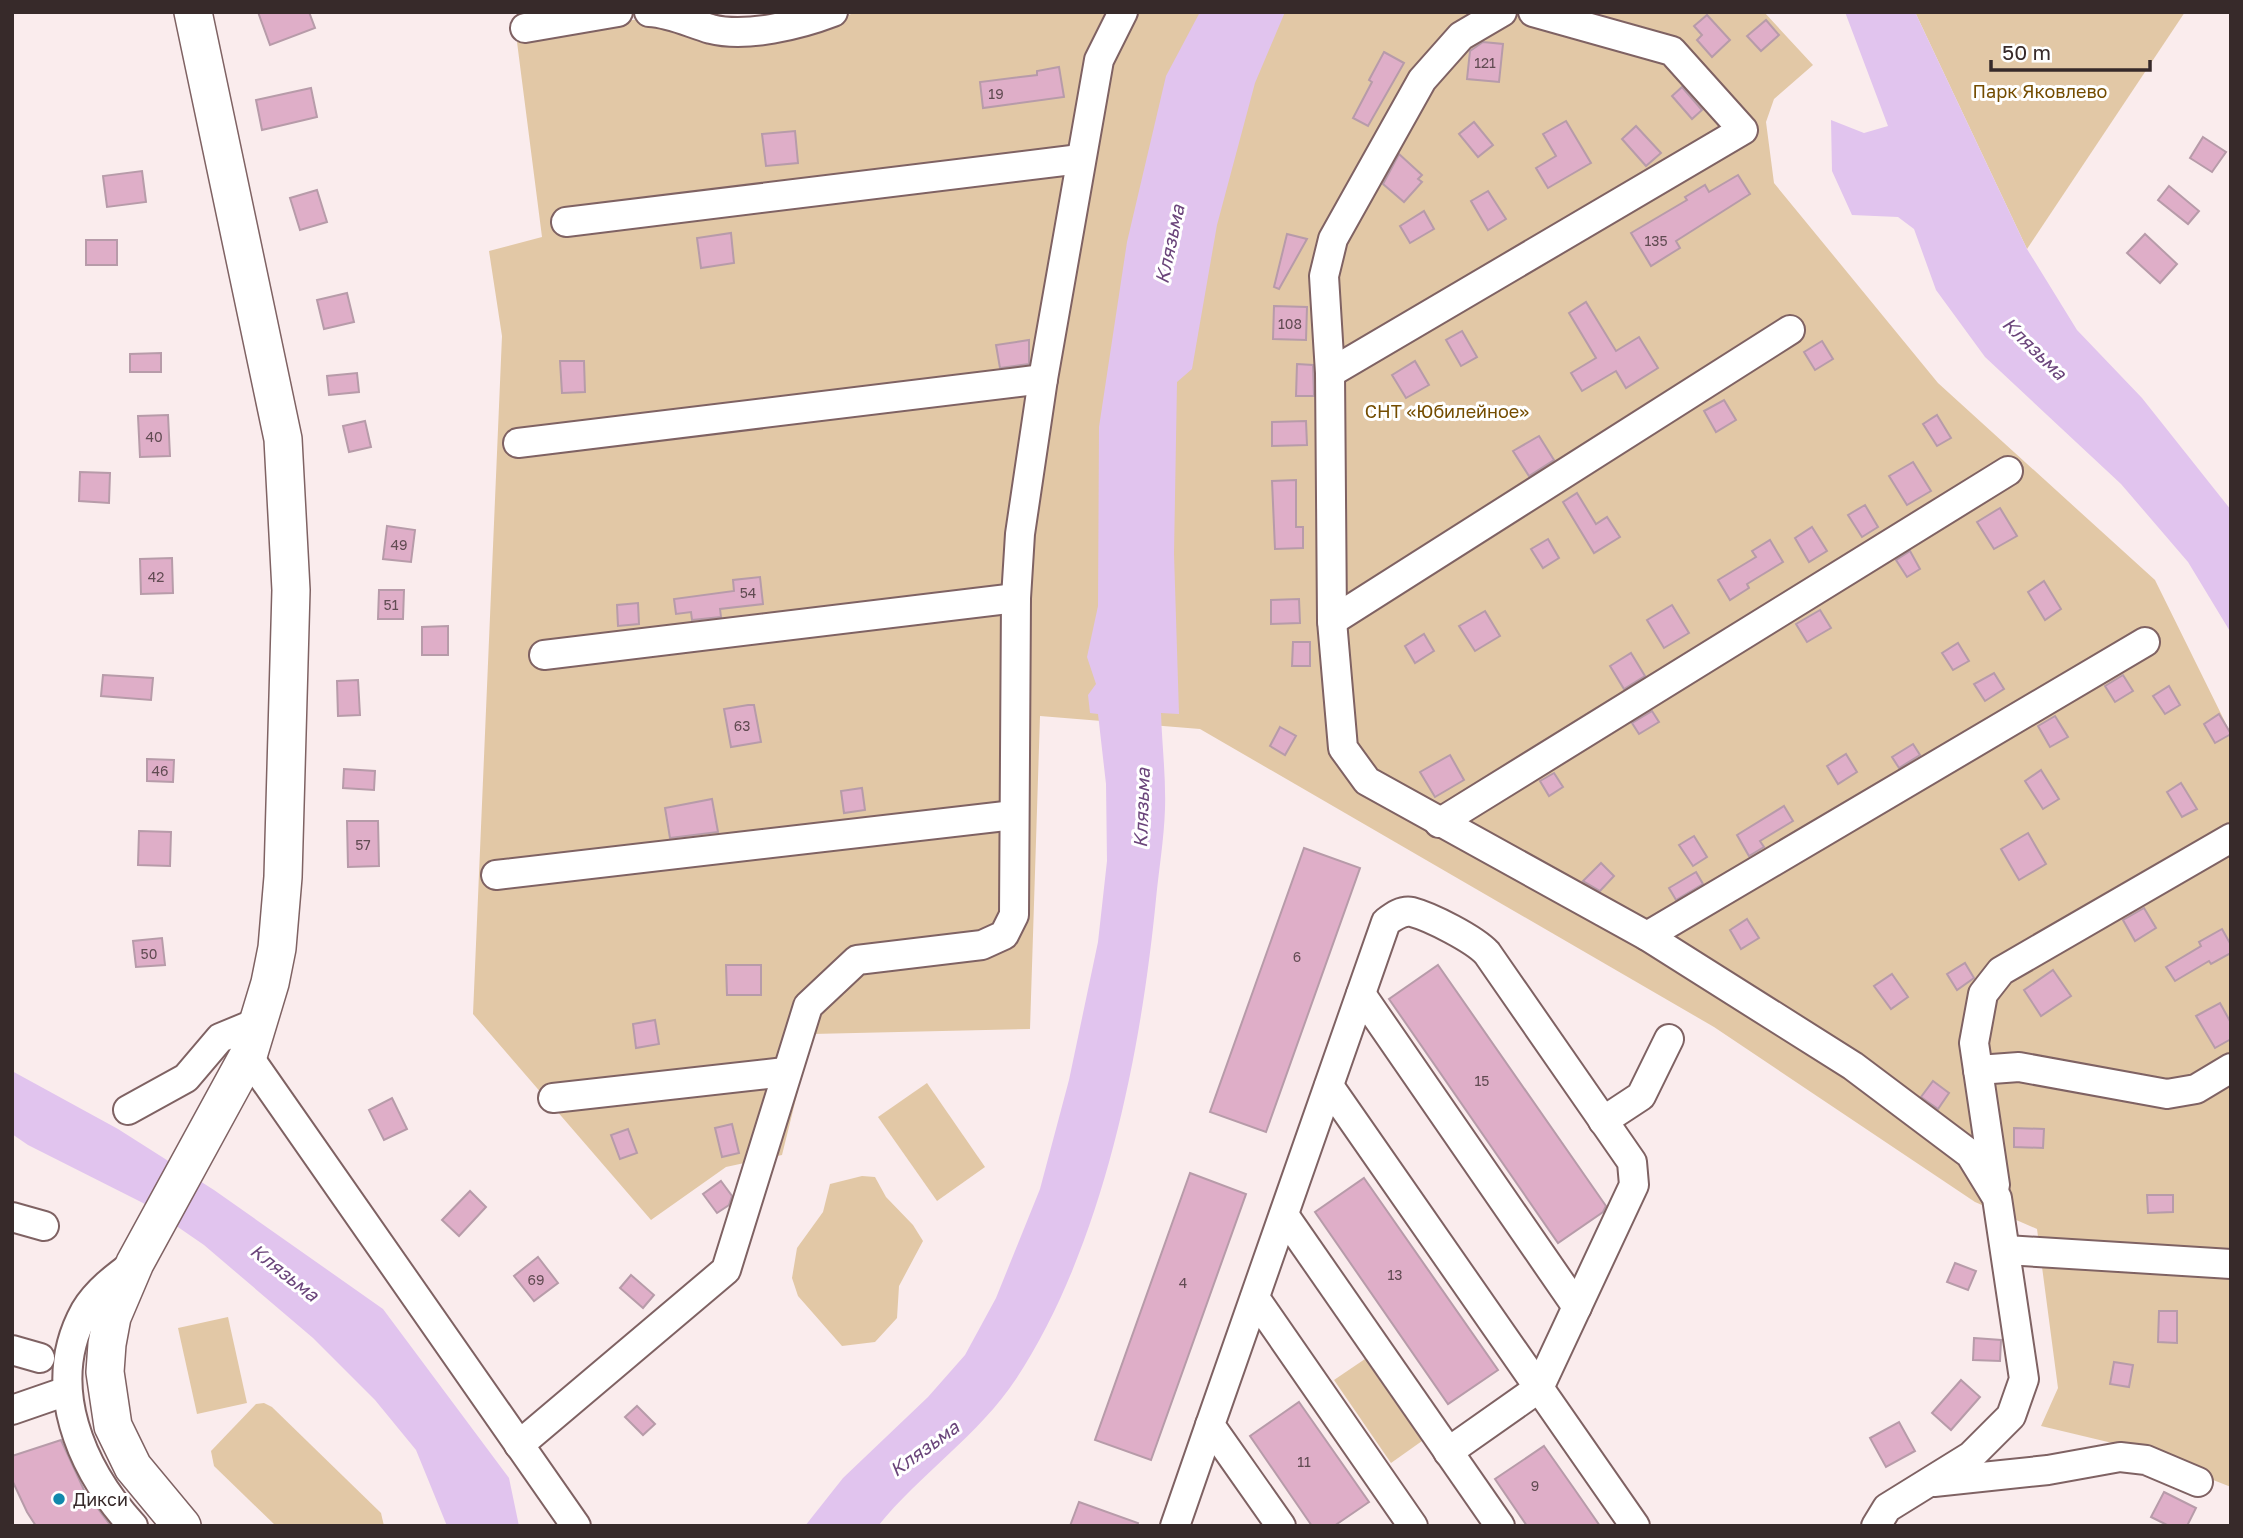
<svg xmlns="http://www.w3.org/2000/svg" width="2243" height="1538" font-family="'Golos Text',sans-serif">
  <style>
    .green { fill: #e2c8a6 }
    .water { fill: #e1c4ee }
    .building { fill: #dfaec8; stroke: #b79ba9; stroke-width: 2 }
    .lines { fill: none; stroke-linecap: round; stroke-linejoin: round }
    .minor-casing { stroke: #7f6263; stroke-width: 32 }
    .major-casing { stroke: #7f6263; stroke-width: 40 }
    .minor { stroke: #fff; stroke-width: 28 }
    .major { stroke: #fff; stroke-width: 37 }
    .poi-dot { fill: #1088ac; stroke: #fff; stroke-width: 2.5 }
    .labels { text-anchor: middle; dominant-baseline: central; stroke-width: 6; stroke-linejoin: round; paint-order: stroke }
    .number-label { font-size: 14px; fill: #614b52 }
    .park-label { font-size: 18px; fill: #744c00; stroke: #fff }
    .poi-label { font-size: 18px; fill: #372a2a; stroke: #fff; text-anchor: start }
    .water-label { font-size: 19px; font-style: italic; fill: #6b457b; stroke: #fff }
  </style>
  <rect width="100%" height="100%" fill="#faeced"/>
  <g class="green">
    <polygon points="856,12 1764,12 1813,65 1774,99 1766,122 1774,183 1938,383 2155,580 2231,734 2231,1487 2129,1447 2041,1426 2058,1388 2037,1229 1975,1202 1714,1027 1200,729 1040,716 1030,1029 812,1034 782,1155 726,1167 651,1220 473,1014 502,336 489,251 542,237 517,42 583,25 643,19 824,25"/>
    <polygon points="1915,12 2185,12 2027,249"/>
    <polygon points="927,1083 985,1167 937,1201 878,1117"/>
    <polygon points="862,1176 875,1177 886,1197 913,1225 923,1241 899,1286 897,1318 875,1342 842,1346 798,1296 792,1278 797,1248 823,1212 830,1184"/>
    <polygon points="228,1317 247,1403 197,1414 178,1328"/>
    <polygon points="1365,1359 1422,1441 1391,1463 1334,1380"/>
    <polygon points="264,1403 272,1407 381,1513 384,1526 276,1526 214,1466 211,1451 256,1404"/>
  </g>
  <g class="water">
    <path d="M1200 12H1285L1255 83 1217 225 1192 369 1177 382 1174 554 1179 714 1161 713C1162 745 1166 777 1165 809 1164 839 1159 869 1156 899 1141 1054 1103 1247 1016 1379 979 1435 920 1474 878 1526H805L843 1478 928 1397 965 1355 996 1298 1040 1189 1069 1080 1098 942 1107 861 1106 784 1098 714 1090 713 1088 695 1096 684 1087 657 1098 606 1099 427 1127 242 1166 76Z"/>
    <polygon points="1845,12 1915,12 2027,249 2077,330 2142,398 2231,510 2231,633 2188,562 2121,484 1985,357 1936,290 1914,229 1898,217 1852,215 1832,171 1831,120 1864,133 1888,126"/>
    <polygon points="12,1071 118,1129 214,1190 383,1309 509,1478 519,1526 447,1526 416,1450 375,1400 313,1338 204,1245 143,1203 28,1145 12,1134"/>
  </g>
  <g class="building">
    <polygon points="258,12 309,12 315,28 270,45"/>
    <polygon points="1707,15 1730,40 1712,57 1697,40 1702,35 1694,26"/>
    <polygon points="1766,20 1779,35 1761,51 1747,36"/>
    <polygon points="1483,42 1503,44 1499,82 1467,79 1470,51"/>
    <polygon points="1384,52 1404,63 1368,126 1353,118 1372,82 1369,80"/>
    <polygon points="1059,67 1064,97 983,108 980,82 1037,75 1037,71"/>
    <polygon points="1682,87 1702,110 1692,119 1672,96"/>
    <polygon points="311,88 317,117 262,130 256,100"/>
    <polygon points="1566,121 1591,163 1548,188 1536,168 1556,156 1543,134"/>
    <polygon points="1474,122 1493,145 1478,157 1459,134"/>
    <polygon points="1636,126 1661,153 1646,166 1622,139"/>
    <polygon points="795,131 798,163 766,166 762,134"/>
    <polygon points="2203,137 2226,152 2212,172 2190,158"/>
    <polygon points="1399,154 1422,175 1418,179 1422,182 1404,202 1383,184"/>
    <polygon points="142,171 146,202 107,207 103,176"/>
    <polygon points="1738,175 1750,194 1676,241 1680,248 1651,266 1631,233 1687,200 1685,197 1705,185 1709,192"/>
    <polygon points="2169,186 2199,211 2188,224 2158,200"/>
    <polygon points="317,190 327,222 300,230 290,198"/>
    <polygon points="1488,191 1506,219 1488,230 1471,201"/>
    <polygon points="1424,211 1434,229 1410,243 1400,226"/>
    <polygon points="731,233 734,263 701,268 697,238"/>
    <polygon points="1287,234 1307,239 1279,289 1274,287"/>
    <polygon points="2145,234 2177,264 2160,283 2127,253"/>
    <rect x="86" y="240" width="31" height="25"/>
    <polygon points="347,293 354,322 324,329 317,300"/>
    <polygon points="1586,302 1616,351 1639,337 1658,368 1626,388 1616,371 1582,391 1571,373 1596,358 1569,313"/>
    <polygon points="1274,306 1307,307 1306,340 1273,339"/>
    <polygon points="1462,331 1477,357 1461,366 1446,340"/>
    <polygon points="1029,340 1029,364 1000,368 996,345"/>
    <polygon points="1822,341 1833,359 1815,370 1804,352"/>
    <polygon points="161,353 161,372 130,372 130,354"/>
    <polygon points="560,361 584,361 585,392 562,393"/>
    <polygon points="1415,361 1429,385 1406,398 1392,375"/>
    <polygon points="1297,364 1313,365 1314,396 1296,396"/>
    <polygon points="357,373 359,392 329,395 327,376"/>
    <polygon points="1724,400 1736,420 1716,432 1704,411"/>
    <polygon points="168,415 170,456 140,457 138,416"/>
    <polygon points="1937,415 1951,438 1937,446 1923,424"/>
    <polygon points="365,421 371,447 349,452 343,426"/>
    <polygon points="1306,421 1307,445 1272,446 1272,422"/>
    <polygon points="1539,436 1554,460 1529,476 1513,451"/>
    <polygon points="1913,462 1931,491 1907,505 1889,476"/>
    <polygon points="80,472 110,473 109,503 79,501"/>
    <polygon points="1296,480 1296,527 1303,527 1303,548 1275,549 1272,481"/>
    <polygon points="1577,493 1596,524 1607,517 1620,537 1594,553 1563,502"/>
    <polygon points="1865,505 1878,527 1862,537 1848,515"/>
    <polygon points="2000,508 2017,536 1994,549 1977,522"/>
    <polygon points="387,526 415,530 411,562 383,559"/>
    <polygon points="1812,527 1827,551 1809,562 1795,538"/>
    <polygon points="1548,539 1559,558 1543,568 1531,549"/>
    <polygon points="1770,540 1783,562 1747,584 1749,588 1730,600 1718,580 1756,557 1752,551"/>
    <polygon points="1910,551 1920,569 1907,577 1896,560"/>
    <polygon points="172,558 173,593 141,594 140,559"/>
    <polygon points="760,577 763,604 720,609 721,617 692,620 691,612 676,614 674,599 734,591 733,580"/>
    <polygon points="2044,581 2061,609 2045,620 2028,592"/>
    <polygon points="379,590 404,590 403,619 378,619"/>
    <polygon points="1299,599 1300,623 1271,624 1271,600"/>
    <polygon points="638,603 639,624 618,626 617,605"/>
    <polygon points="1672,605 1689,633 1664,648 1647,620"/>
    <polygon points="1820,610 1831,628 1807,642 1796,624"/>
    <polygon points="1485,611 1500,636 1475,651 1459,626"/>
    <polygon points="448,626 448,655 422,655 422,627"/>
    <polygon points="1424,634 1434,651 1415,663 1405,646"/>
    <polygon points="1293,642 1310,642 1310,666 1292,666"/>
    <polygon points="1958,643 1969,661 1953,670 1942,653"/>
    <polygon points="1631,653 1645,676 1624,689 1610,666"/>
    <polygon points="1994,673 2004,689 1985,701 1974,684"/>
    <polygon points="103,675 153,678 151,700 101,696"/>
    <polygon points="2123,675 2133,691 2115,702 2105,686"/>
    <polygon points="358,680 360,715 338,716 337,681"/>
    <polygon points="2169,686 2180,705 2165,714 2153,696"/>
    <polygon points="748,705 754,705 761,742 731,747 724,709"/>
    <polygon points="1652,711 1659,722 1639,734 1632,723"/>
    <polygon points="2219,714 2231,734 2215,743 2204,724"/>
    <polygon points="2055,716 2068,737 2050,747 2038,726"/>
    <polygon points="1280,727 1296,736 1285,755 1270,746"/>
    <polygon points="1913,744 1920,755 1899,768 1892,757"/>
    <polygon points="1846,754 1857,772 1838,784 1827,766"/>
    <polygon points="1450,755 1464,780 1435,797 1420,772"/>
    <polygon points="147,759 174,760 173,782 147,781"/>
    <polygon points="344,769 375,771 374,790 343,788"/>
    <polygon points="2041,770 2059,799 2043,809 2025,781"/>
    <polygon points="1554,773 1563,787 1549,796 1540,781"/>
    <polygon points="2181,783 2197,809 2182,817 2167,792"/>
    <polygon points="862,788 865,810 844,813 841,791"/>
    <polygon points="712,799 718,832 670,838 665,808"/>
    <polygon points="1784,806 1793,821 1760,841 1764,847 1749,856 1737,835"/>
    <polygon points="347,821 378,821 379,866 348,867"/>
    <polygon points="139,831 171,832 170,866 138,865"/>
    <polygon points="2028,833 2046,864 2019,880 2001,849"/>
    <polygon points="1694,836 1707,857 1693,866 1679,845"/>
    <polygon points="1304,848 1360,868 1266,1132 1210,1112"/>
    <polygon points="1601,863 1614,876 1600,891 1583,881"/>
    <polygon points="1696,872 1703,884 1676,900 1669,888"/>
    <polygon points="2144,908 2156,928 2135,941 2123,920"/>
    <polygon points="1747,919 1759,938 1741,949 1730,930"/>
    <polygon points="2222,929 2231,945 2231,953 2211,964 2209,961 2175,981 2166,967 2201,946 2199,942"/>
    <polygon points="162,938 165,965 136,967 133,941"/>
    <polygon points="1965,963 1974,978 1957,990 1947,974"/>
    <polygon points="726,965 761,965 761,995 727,995"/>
    <polygon points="1438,965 1606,1206 1603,1212 1558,1243 1389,999"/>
    <polygon points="2053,970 2071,996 2041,1016 2024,990"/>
    <polygon points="1892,974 1908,997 1891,1009 1874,986"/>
    <polygon points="2220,1003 2231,1023 2231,1039 2215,1048 2196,1016"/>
    <polygon points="655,1020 659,1044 636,1048 633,1024"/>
    <polygon points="1933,1081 1949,1093 1938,1109 1921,1097"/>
    <polygon points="392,1098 407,1129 384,1140 369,1110"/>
    <polygon points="732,1124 739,1153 722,1157 715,1128"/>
    <polygon points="2014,1128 2044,1129 2043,1148 2014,1147"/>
    <polygon points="628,1129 637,1153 620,1159 611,1135"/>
    <polygon points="1190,1173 1246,1194 1151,1460 1095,1440"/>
    <polygon points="1364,1178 1498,1370 1448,1404 1315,1212"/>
    <polygon points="721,1181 732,1196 729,1205 717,1213 703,1194"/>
    <polygon points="470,1191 486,1207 459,1236 442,1220"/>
    <polygon points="2147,1195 2173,1195 2173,1212 2148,1213"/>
    <polygon points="538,1257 558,1283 534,1301 514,1276"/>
    <polygon points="1955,1263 1976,1271 1968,1290 1947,1282"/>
    <polygon points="631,1275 654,1295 643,1308 620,1288"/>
    <polygon points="2159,1311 2177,1311 2177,1343 2158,1342"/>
    <polygon points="1974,1338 2001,1340 2000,1361 1973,1360"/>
    <polygon points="2114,1362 2133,1365 2129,1387 2110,1384"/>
    <polygon points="1961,1380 1980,1397 1951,1430 1932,1413"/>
    <polygon points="1299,1402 1369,1502 1334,1526 1312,1526 1250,1436"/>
    <polygon points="637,1406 655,1424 643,1435 625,1417"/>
    <polygon points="1899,1422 1915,1451 1886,1467 1870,1438"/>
    <polygon points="61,1440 84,1490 111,1526 36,1526 27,1512 12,1480 12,1456"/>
    <polygon points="1544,1446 1575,1490 1600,1526 1527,1526 1495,1479"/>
    <polygon points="2164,1492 2196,1508 2187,1526 2169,1526 2151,1517"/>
    <polygon points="1079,1502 1138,1523 1137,1526 1070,1526"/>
  </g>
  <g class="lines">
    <g class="minor-casing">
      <g id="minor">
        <path d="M649 12C671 13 690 23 711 29 746 38 799 25 833 12"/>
        <polyline points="1502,12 1461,36 1422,80 1333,239 1324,276 1330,373 1332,621 1343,748 1367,781 1647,936 1853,1066 1970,1154 1997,1198 2024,1379 2011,1416 1971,1456 1887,1508 1876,1526"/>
        <polyline points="525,28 618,12"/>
        <polyline points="566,222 1080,159"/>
        <polyline points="1330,373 1743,130 1672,51 1533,12"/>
        <polyline points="518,443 1043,379"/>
        <polyline points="1332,621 1790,330"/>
        <polyline points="544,655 1016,598"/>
        <polyline points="1439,823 2008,471"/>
        <polyline points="496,875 1014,815"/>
        <polyline points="1647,936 2145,642"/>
        <polyline points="1361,994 1577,1307"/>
        <polyline points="248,1056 576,1526"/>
        <polyline points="1978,1070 2019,1067 2167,1094 2196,1089 2231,1068"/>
        <polyline points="1329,1086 1635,1526"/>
        <polyline points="553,1098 785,1072"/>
        <polyline points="128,1110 186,1078 220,1038 261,1021"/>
        <polyline points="1603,1121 1641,1096 1669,1039"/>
        <polyline points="1995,1185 1974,1043 1983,994 2001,971 2231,838"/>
        <polyline points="1284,1215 1500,1526"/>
        <polyline points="12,1217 44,1226"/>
        <polyline points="2006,1250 2231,1264"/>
        <polyline points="1255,1298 1413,1526"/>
        <polyline points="12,1350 40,1358"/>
        <polyline points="12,1410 67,1391"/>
        <polyline points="519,1445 726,1270 808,1006 857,960 982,945 1004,935 1014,915 1016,598 1020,534 1043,379 1099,60 1123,12"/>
        <polyline points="1934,1482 2048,1470 2120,1457 2146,1460 2198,1482"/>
        <path d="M133 1526C81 1469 44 1385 85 1311 97 1291 116 1277 135 1263"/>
        <polyline points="1175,1526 1210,1425"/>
        <path d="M1281 1526 1210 1425 1386 922C1394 916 1402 910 1412 912 1431 917 1474 939 1487 953L1632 1162 1634 1185 1539 1388 1448 1452"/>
      </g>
    </g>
    <g class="major-casing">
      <polyline id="major" points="182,1526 133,1467 113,1426 105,1372 107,1344 112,1317 135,1263 248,1056 270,983 277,948 283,877 291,590 283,439 193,12"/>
    </g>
    <use href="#minor" class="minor"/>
    <use href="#major" class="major"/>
  </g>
  <circle class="poi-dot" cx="59" cy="1499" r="7"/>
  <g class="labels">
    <g class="number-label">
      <text x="1485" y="62">121</text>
      <text x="996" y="93">19</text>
      <text x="1656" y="240">135</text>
      <text x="1290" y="323">108</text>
      <text x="154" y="436">40</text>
      <text x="399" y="544">49</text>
      <text x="156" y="576">42</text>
      <text x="748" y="592">54</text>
      <text x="391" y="604">51</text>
      <text x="742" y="725">63</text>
      <text x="160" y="770">46</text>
      <text x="363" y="844">57</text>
      <text x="149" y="953">50</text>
      <text x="1297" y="956">6</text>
      <text x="1482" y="1080">15</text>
      <text x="1395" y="1274">13</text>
      <text x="536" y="1279">69</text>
      <text x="1183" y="1282">4</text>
      <text x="1304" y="1461">11</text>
      <text x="1535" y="1485">9</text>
    </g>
    <g class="park-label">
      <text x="2040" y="91">Парк Яковлево</text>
      <text x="1447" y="411">СНТ «Юбилейное»</text>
    </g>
    <g class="poi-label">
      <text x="73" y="1499">Дикси</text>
    </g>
    <g class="water-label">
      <text transform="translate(1169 244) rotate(-78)">Клязьма</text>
      <text transform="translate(2035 348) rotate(44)">Клязьма</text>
      <text transform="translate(1141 808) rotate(-88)">Клязьма</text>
      <text transform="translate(285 1272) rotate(38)">Клязьма</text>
      <text transform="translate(924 1448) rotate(-36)">Клязьма</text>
    </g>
  </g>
  <rect width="2243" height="1538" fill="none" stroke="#372a2a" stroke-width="28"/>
  <path d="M1991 60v10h159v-10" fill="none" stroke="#372a2a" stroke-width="3.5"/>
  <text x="2002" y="60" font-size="21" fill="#372a2a" stroke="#ffffff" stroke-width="5" paint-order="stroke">50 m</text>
</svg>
